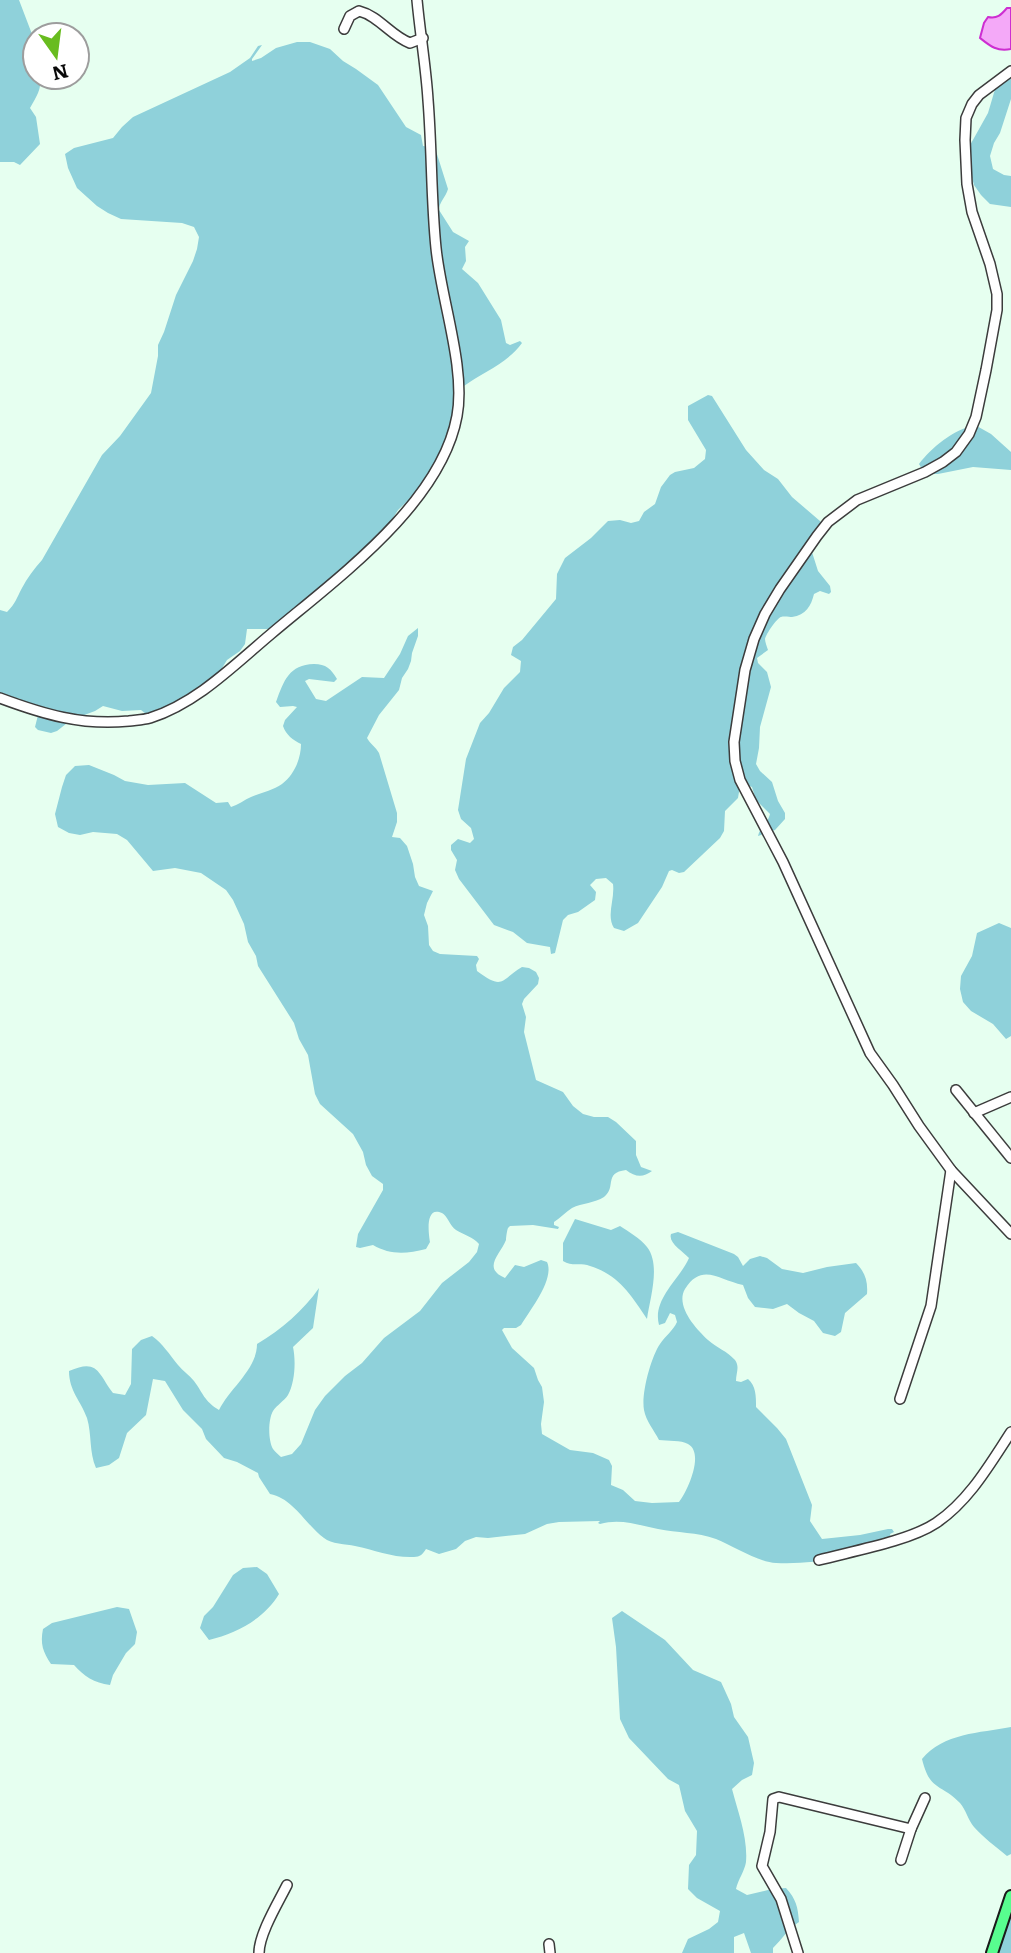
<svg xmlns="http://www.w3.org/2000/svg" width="1011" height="1953" font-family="Literata,serif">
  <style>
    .forest { fill: #8fd1da }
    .water { fill: #f4a9f8; stroke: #cd2ed1; stroke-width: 2 }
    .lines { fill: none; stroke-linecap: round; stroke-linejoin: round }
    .minor-casing { stroke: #3c3c3c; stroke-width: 12 }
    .major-casing { stroke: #1a1a1a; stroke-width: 14 }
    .minor { stroke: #fff; stroke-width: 9 }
    .major { stroke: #58fd8f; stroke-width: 10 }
  </style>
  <rect width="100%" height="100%" fill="#e6fff0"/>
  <g class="forest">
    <path d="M0 0H19L35 42V77H40C42 89 36 97 30 108L36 117 40 144 20 165 14 162H0Z"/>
    <path d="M297 42H310L330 49 343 61 356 69 378 85 406 127 421 135 423 146 432 147 436 151 448 189C446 197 439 202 439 210L453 232 469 241 465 247 466 261 462 269 478 283 501 320 506 343 510 345 520 341 522 343C508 363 483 372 464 386L442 468 398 510 386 529 377 534 373 548 276 629H247L245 644 240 651 227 660 219 673 199 687 187 698 170 704 151 718 141 710 122 711 103 706 95 711 71 720 57 731 51 733 38 730 35 727 38 715 25 707 19 698 10 707 0 700V610L7 612C16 603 16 599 22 588 27 578 34 569 42 560L102 455 120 436 151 393 158 356V345L164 332 176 295 193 261 197 249 199 237 194 227 182 223 121 219 108 213 97 206 77 188 68 168 65 154 74 148 113 138 122 127 133 117 230 72 250 58 258 46 262 45 252 59V61L261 58 276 48Z"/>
    <polygon points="1011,75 1011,99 1000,133 994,143 990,156 993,169 1004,175 1011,176 1011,207 990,204 981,195 974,185 967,159 969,147 988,113 996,86"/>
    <path d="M708 395 712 396 746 450 764 470 778 479 792 497 820 521 824 527 811 549 818 571 830 586 831 592 829 594 820 591 814 594C811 606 806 615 792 617 790 617 784 616 781 617 777 618 766 634 765 639 765 642 767 647 768 650L757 658 758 663 767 672 771 687 760 727 759 748 756 764 760 771 772 782 778 801 785 813V819L775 830 758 836C760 827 768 823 770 814L756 800 752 787 747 785 740 786 738 798 725 811 724 831 720 838 684 872 679 873 672 870 669 871 662 887 638 923 624 931 614 928C606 915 615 900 613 884L606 878 596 879 590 885 596 892 595 900 578 912 568 915 563 920 555 953 551 954 550 947 527 943 513 932 494 925 459 879 455 870 457 860 451 850V845L458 839 470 843 474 839 471 828 461 819 458 810 466 759 480 723 489 713 504 688 520 672 521 661 511 655 513 647 522 640 556 599 557 574 565 558 591 538 608 521 620 520 631 523 639 521 644 512 655 504 661 487 670 475 675 472 694 468 705 459 706 450 688 420V406Z"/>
    <path d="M975 425 991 434 1011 452V470L973 467 938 474H925L919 464C932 447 953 430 975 425Z"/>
    <path d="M418 628V636L412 653 411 661 408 669 402 678 399 690 379 715 367 738C370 744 376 747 379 753L397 813V822L392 837 400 838 407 846 413 864 415 877 419 886 433 891 427 903 424 915 428 926 429 945 433 951 440 954 477 956 479 959 476 965 477 971C504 991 500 980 522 967L529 968 536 972 539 978 538 984 524 999 522 1004 526 1017 524 1032 536 1080 563 1092 573 1106 583 1114 594 1117H608L616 1122 636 1141V1155L641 1167 652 1171C643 1178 635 1177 626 1170 603 1173 617 1187 604 1197 595 1203 582 1203 572 1208 566 1212 560 1218 554 1222V1225L559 1227 558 1229 533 1225 510 1226 508 1228C507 1230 506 1238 506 1240 500 1255 482 1268 505 1278L515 1265 524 1267 541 1260 547 1262C555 1279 530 1310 521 1325L516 1328H504L502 1330 512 1348 534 1368 538 1380 542 1387 544 1402 541 1424 542 1434 570 1450 593 1453 609 1460 612 1466 611 1485 623 1490 635 1501 652 1503 679 1502C687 1492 705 1453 688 1444 681 1440 668 1441 659 1440 654 1430 646 1421 644 1410 641 1394 651 1357 660 1344 665 1336 673 1331 677 1322L675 1315 670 1313 665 1323 659 1325C652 1299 680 1279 689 1258 683 1251 668 1243 671 1234L678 1232 734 1254 738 1257 743 1266 750 1259 760 1256 767 1258 782 1269 803 1273 827 1267 856 1263C865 1272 868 1281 867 1294L845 1313 841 1332 835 1336 823 1333 814 1321 799 1313 787 1304 773 1309 755 1307 748 1298 743 1285C719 1280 702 1262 685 1289 675 1306 696 1329 708 1340 717 1348 727 1351 735 1360 740 1367 736 1373 736 1381L741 1382 748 1379C756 1386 756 1396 756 1407L777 1428 786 1439 812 1505 810 1521 822 1539 860 1535 888 1529H892L894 1532 890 1534 892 1544C853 1555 817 1565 776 1563 758 1562 733 1546 716 1539 697 1532 677 1533 658 1529 638 1525 620 1518 600 1524L598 1523 600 1521 559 1522 547 1524 525 1534 488 1538 476 1537 465 1541 456 1549 439 1554 426 1549C423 1554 420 1557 414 1557 393 1558 375 1550 355 1546 346 1544 331 1544 324 1538 306 1525 293 1498 270 1494L259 1477 258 1473 237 1462 224 1458 206 1439 202 1429 183 1410 165 1381 153 1379 146 1415 127 1433 119 1458 109 1465 96 1468C89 1452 92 1435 87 1418 81 1401 69 1391 69 1371 98 1358 98 1373 113 1393L125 1395 131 1384 132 1349 141 1340 152 1336C163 1344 169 1354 178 1365 183 1371 189 1375 194 1381 203 1393 204 1401 219 1410 230 1388 257 1369 257 1344 282 1329 303 1311 319 1288L313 1328 293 1347C296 1361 295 1382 288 1395 284 1401 277 1405 273 1411 268 1420 268 1440 273 1449 275 1452 278 1454 281 1457L292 1454 301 1444 315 1410 325 1396 345 1376 362 1363 384 1338 420 1311 442 1283 469 1262 477 1252 479 1244C473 1237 464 1235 456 1230 450 1226 447 1215 442 1213 424 1205 429 1236 430 1242L426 1249C406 1254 390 1255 373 1245L360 1248 356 1247 358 1234 383 1190V1184L372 1176 366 1165 363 1152 353 1134 320 1104 315 1094 308 1055 299 1039 294 1023 258 966 256 956 248 942 244 924 233 900 226 890 201 873 175 868 153 871 127 840 117 834 93 832 80 835 69 833 58 827 55 814 62 787 66 775 75 766 89 765 114 775 125 781 148 785 185 783 216 803 228 802 231 807C238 805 244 800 251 797 261 793 273 790 282 784 294 775 301 759 301 744 293 740 286 735 283 726L285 720 297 707 293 706 280 707 276 702C284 680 289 665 314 664 326 664 331 669 337 679L334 682 309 679 305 681 316 699 326 701 362 677 384 678 400 654 408 636Z"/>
    <polygon points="999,923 1011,928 1011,1036 1006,1039 993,1024 971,1011 963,1002 960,989 961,976 972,956 977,933"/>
    <path d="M575 1219 611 1230 620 1226C629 1232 640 1238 647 1247 661 1265 650 1298 647 1319 631 1295 619 1275 590 1266 580 1262 572 1267 563 1261V1243Z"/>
    <path d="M257 1567 267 1574 279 1594C264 1619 237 1633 209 1640L200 1628 204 1616 213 1607 233 1575 243 1568Z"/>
    <path d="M117 1607 129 1609 137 1632 135 1644 126 1653 113 1675 110 1685C94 1683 84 1676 74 1665L51 1664C43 1652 40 1644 43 1629L52 1623Z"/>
    <path d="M622 1611 665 1640 693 1670 721 1682 731 1704 734 1717 748 1737 754 1763 752 1775 742 1780 732 1789C738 1812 748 1838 746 1862 745 1870 738 1880 736 1889L747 1895 772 1889 786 1888C796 1899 798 1907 799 1922 788 1929 782 1939 773 1948V1953H751L744 1933 734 1937V1953H682L688 1939 709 1929 718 1922 720 1911 697 1898 688 1889 689 1865 696 1855 697 1831 685 1811 679 1785 668 1779 629 1738 620 1719 616 1647 612 1618Z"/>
    <path d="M1011 1727V1854L1007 1856C996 1847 983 1837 974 1827 968 1820 966 1810 960 1803 941 1783 930 1792 922 1759 943 1733 980 1733 1011 1727Z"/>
    <polygon points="1011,1909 1011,1953 991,1953"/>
  </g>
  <path class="water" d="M1007 8H1011V49C997 52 990 46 980 38L984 23 988 17C997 19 1001 15 1007 8Z"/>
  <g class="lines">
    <g class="minor-casing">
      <g id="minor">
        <path d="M344 29 350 16 359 11C379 16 391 36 410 43L423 38"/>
        <polyline points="1011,71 979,95 972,104 966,118 965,140 967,184 972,212 990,264 997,294 997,310 986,370 976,417 969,434 956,452 943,462 925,472 857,500 828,522 817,536 780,589 765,614 754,639 745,670 734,742 735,761 740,780 783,862 870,1053 893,1085 919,1126 951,1170 1011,1234"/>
        <path d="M0 698C43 714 82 726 129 721 136 720 143 720 150 718 197 703 234 665 271 634 336 579 441 504 457 416 466 368 441 299 436 248 431 199 432 149 428 100 426 67 420 33 417 0"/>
        <polyline points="956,1090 1011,1158"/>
        <polyline points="974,1113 1011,1097"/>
        <polyline points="900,1399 931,1306 951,1170"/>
        <path d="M819 1560C853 1551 909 1541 936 1523 969 1501 990 1464 1011 1432"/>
        <polyline points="901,1860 911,1829 925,1798"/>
        <polyline points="549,1944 550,1953"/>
        <path d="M259 1953C259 1934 278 1903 287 1885"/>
        <polyline points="798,1953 781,1899 762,1866 770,1832 773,1799 779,1797 911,1829"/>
      </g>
    </g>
    <g class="major-casing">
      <polyline id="major" points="992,1953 1011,1896"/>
    </g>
    <use href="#minor" class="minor"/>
    <use href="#major" class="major"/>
  </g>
  <g transform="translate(56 56) rotate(166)"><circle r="33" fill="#ffffff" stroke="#9d9d9d" stroke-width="2"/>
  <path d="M0-5L12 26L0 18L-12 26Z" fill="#68bc1f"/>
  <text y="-10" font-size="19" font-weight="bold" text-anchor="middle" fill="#090909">N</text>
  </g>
</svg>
